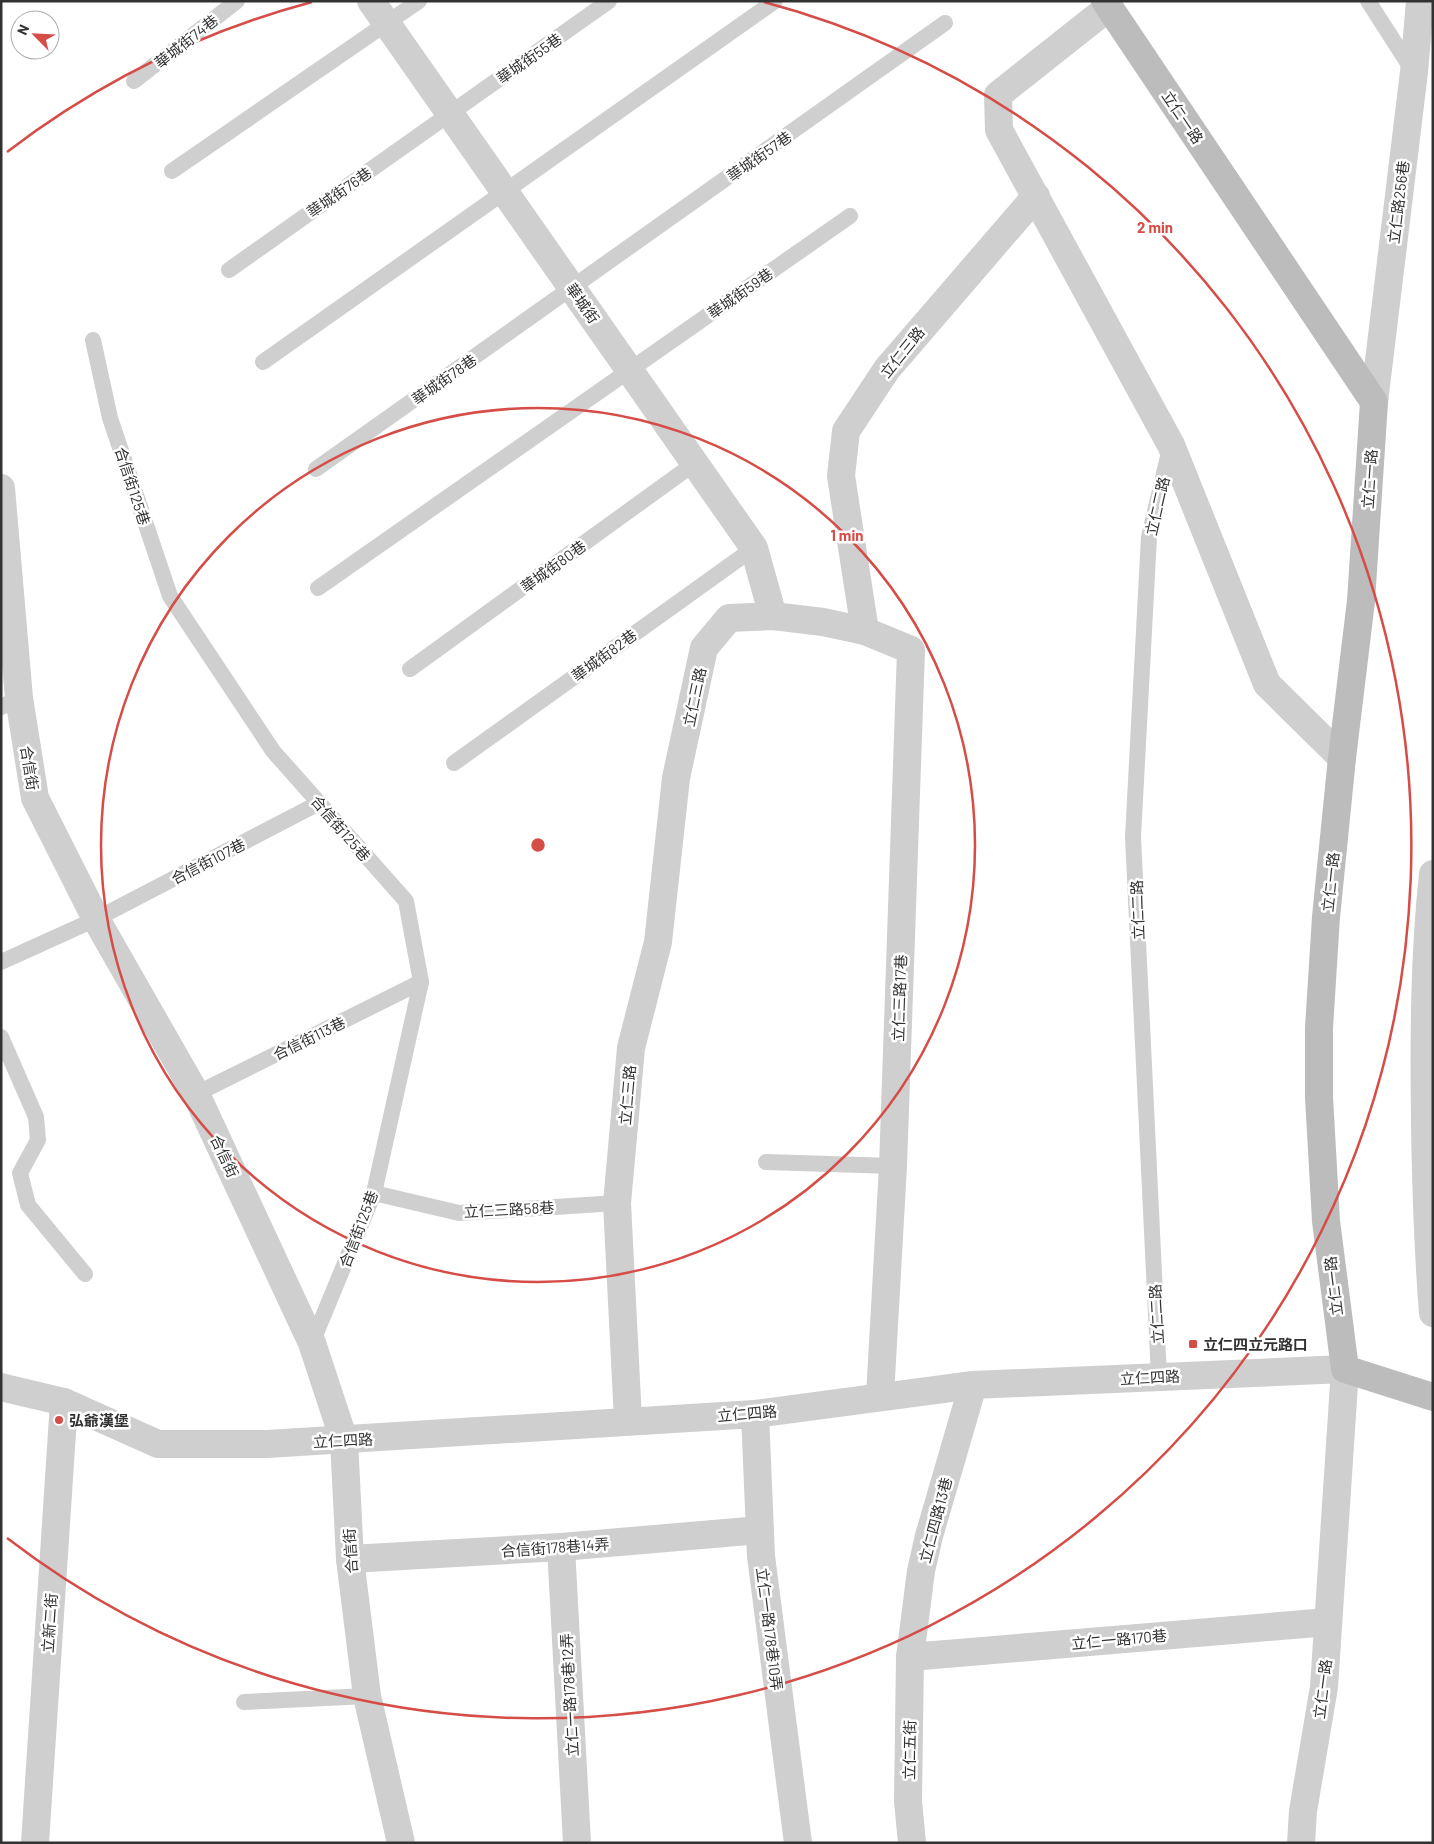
<svg xmlns="http://www.w3.org/2000/svg" width="1434" height="1844" font-family="Barlow,'Noto Sans TC',sans-serif">
  <style>
    .lines { fill: none; stroke-linecap: round; stroke-linejoin: round }
    .lane { stroke: #cfcfcf; stroke-width: 16 }
    .street { stroke: #cfcfcf; stroke-width: 28 }
    .secondary { stroke: #bcbcbc; stroke-width: 28 }
    .ring { fill: none; stroke: #d64c46; stroke-width: 2.5 }
    .poi-dot { fill: #d64c46; stroke: #fff; stroke-width: 2 }
    .labels { text-anchor: middle; dominant-baseline: central; stroke-width: 5; stroke-linejoin: round; paint-order: stroke }
    .street-label { font-size: 15px; fill: #323232; stroke: #fff }
    .poi-label { font-size: 15px; font-weight: bold; fill: #323232; stroke: #fff; text-anchor: start }
    .centre { fill: #d64c46; stroke: #fff; stroke-width: 2.5 }
    .ring-label { font-size: 15px; text-anchor: middle; font-weight: bold; fill: #d64c46; stroke: #fff; stroke-width: 5; stroke-linejoin: round; paint-order: stroke }
  </style>
  <rect width="100%" height="100%" fill="#fff"/>
  <g class="lines">
    <g class="lane">
      <polyline points="1368,1 1413,71"/>
      <polyline points="134,81 237,1"/>
      <polyline points="172,171 419,1"/>
      <polyline points="229,270 609,1"/>
      <polyline points="93,340 110,418 170,596 273,751 406,901 421,982 374,1193 312,1343"/>
      <polyline points="263,362 775,1"/>
      <polyline points="316,469 945,23"/>
      <polyline points="318,588 850,216"/>
      <polyline points="410,669 695,463"/>
      <polyline points="1,707 19,698"/>
      <polyline points="454,763 754,548"/>
      <polyline points="1,962 96,919 319,803"/>
      <polyline points="1,1037 36,1117 38,1140 20,1173 28,1205 85,1274"/>
      <polyline points="196,1094 421,982"/>
      <polyline points="766,1162 893,1166"/>
      <polyline points="374,1193 459,1213 617,1203"/>
      <polyline points="1159,1377 1133,837 1149,537 1170,448"/>
      <polyline points="244,1702 367,1696"/>
    </g>
    <g class="street">
      <polyline points="371,1 754,548 773,616"/>
      <polyline points="1109,7 998,95 999,130 1171,445 1267,684 1342,758"/>
      <polyline points="1374,402 1414,72 1420,1"/>
      <polyline points="1,488 19,698 35,798 96,919 196,1094 312,1343 344,1440 350,1559 367,1696 401,1843"/>
      <polyline points="865,631 911,650 893,1166 880,1396"/>
      <path d="M1433 874C1424 957 1424 1040 1425 1124 1426 1187 1428 1250 1433 1313"/>
      <polyline points="1,1387 64,1402 158,1444 267,1444 755,1414 973,1385 1345,1369 1324,1687 1303,1811 1301,1843"/>
      <polyline points="755,1414 761,1556 798,1843"/>
      <polyline points="628,1420 617,1203 631,1048 658,942 676,778 704,648 729,618 773,616 823,622 865,631 841,476 846,431 887,369 1036,196"/>
      <polyline points="561,1547 577,1843"/>
      <polyline points="350,1559 561,1547 760,1530"/>
      <polyline points="910,1657 1328,1622"/>
      <polyline points="35,1843 64,1402"/>
      <polyline points="912,1843 908,1801 910,1657 921,1571 929,1536 973,1385"/>
    </g>
    <polyline class="secondary" points="1105,1 1374,402 1361,601 1342,758 1326,917 1319,1028 1319,1097 1326,1221 1345,1369 1433,1397"/>
  </g>
  <g class="ring">
    <circle cx="538" cy="845" r="437"/>
    <path d="M7 152A873 873 0 0 1 312 2M764 2A873 873 0 1 1 7 1538"/>
  </g>
  <g class="poi-dot">
    <rect x="1188" y="1339" width="10" height="10" rx="2.5"/>
    <circle cx="59" cy="1420" r="5"/>
  </g>
  <g class="labels">
    <g class="street-label">
      <text transform="translate(186 41) rotate(-38)">華城街74巷</text>
      <text transform="translate(529 58) rotate(-35)">華城街55巷</text>
      <text transform="translate(1183 117) rotate(56)">立仁一路</text>
      <text transform="translate(759 156) rotate(-35)">華城街57巷</text>
      <text transform="translate(339 192) rotate(-35)">華城街76巷</text>
      <text transform="translate(1398 202) rotate(-83)">立仁路256巷</text>
      <text transform="translate(740 293) rotate(-35)">華城街59巷</text>
      <text transform="translate(583 303) rotate(55)">華城街</text>
      <text transform="translate(902 352) rotate(-51)">立仁三路</text>
      <text transform="translate(444 379) rotate(-35)">華城街78巷</text>
      <text transform="translate(1369 479) rotate(-86)">立仁一路</text>
      <text transform="translate(133 486) rotate(72)">合信街125巷</text>
      <text transform="translate(1157 506) rotate(-77)">立仁二路</text>
      <text transform="translate(553 566) rotate(-36)">華城街80巷</text>
      <text transform="translate(604 655) rotate(-36)">華城街82巷</text>
      <text transform="translate(694 697) rotate(-78)">立仁三路</text>
      <text transform="translate(30 768) rotate(81)">合信街</text>
      <text transform="translate(341 828) rotate(49)">合信街125巷</text>
      <text transform="translate(208 861) rotate(-27)">合信街107巷</text>
      <text transform="translate(1330 882) rotate(-84)">立仁一路</text>
      <text transform="translate(1137 910) rotate(-92)">立仁二路</text>
      <text transform="translate(899 998) rotate(-88)">立仁三路17巷</text>
      <text transform="translate(309 1038) rotate(-26)">合信街113巷</text>
      <text transform="translate(627 1095) rotate(-85)">立仁三路</text>
      <text transform="translate(225 1156) rotate(65)">合信街</text>
      <text transform="translate(509 1209) rotate(-3)">立仁三路58巷</text>
      <text transform="translate(358 1229) rotate(-69)">合信街125巷</text>
      <text transform="translate(1333 1286) rotate(-97)">立仁一路</text>
      <text transform="translate(1156 1314) rotate(-93)">立仁二路</text>
      <text transform="translate(1150 1377) rotate(-3)">立仁四路</text>
      <text transform="translate(747 1413) rotate(-5)">立仁四路</text>
      <text transform="translate(343 1440) rotate(-3)">立仁四路</text>
      <text transform="translate(935 1520) rotate(-75)">立仁四路13巷</text>
      <text transform="translate(555 1547) rotate(-4)">合信街178巷14弄</text>
      <text transform="translate(350 1551) rotate(-94)">合信街</text>
      <text transform="translate(49 1623) rotate(-86)">立新二街</text>
      <text transform="translate(770 1629) rotate(83)">立仁一路178巷10弄</text>
      <text transform="translate(1119 1639) rotate(-5)">立仁一路170巷</text>
      <text transform="translate(1322 1689) rotate(-83)">立仁一路</text>
      <text transform="translate(569 1695) rotate(-93)">立仁一路178巷12弄</text>
      <text transform="translate(909 1750) rotate(-89)">立仁五街</text>
    </g>
    <g class="poi-label">
      <text x="1203" y="1344">立仁四立元路口</text>
      <text x="69" y="1420">弘爺漢堡</text>
    </g>
  </g>
  <circle cx="538" cy="845" r="8" class="centre"/>
  <g class="ring-label">
    <text x="1155" y="233">2 min</text>
    <text x="847" y="541">1 min</text>
  </g>
  <rect width="1434" height="1844" fill="none" stroke="#323232" stroke-width="5"/>
  <g transform="translate(35 35) rotate(294)"><circle r="24" fill="#ffffff" stroke="#adadad"/>
  <path d="M0-4L9 19L0 12L-9 19Z" fill="#d64c46"/>
  <text y="-8" font-size="14" font-weight="bold" text-anchor="middle" fill="#323232">N</text>
  </g>
</svg>
